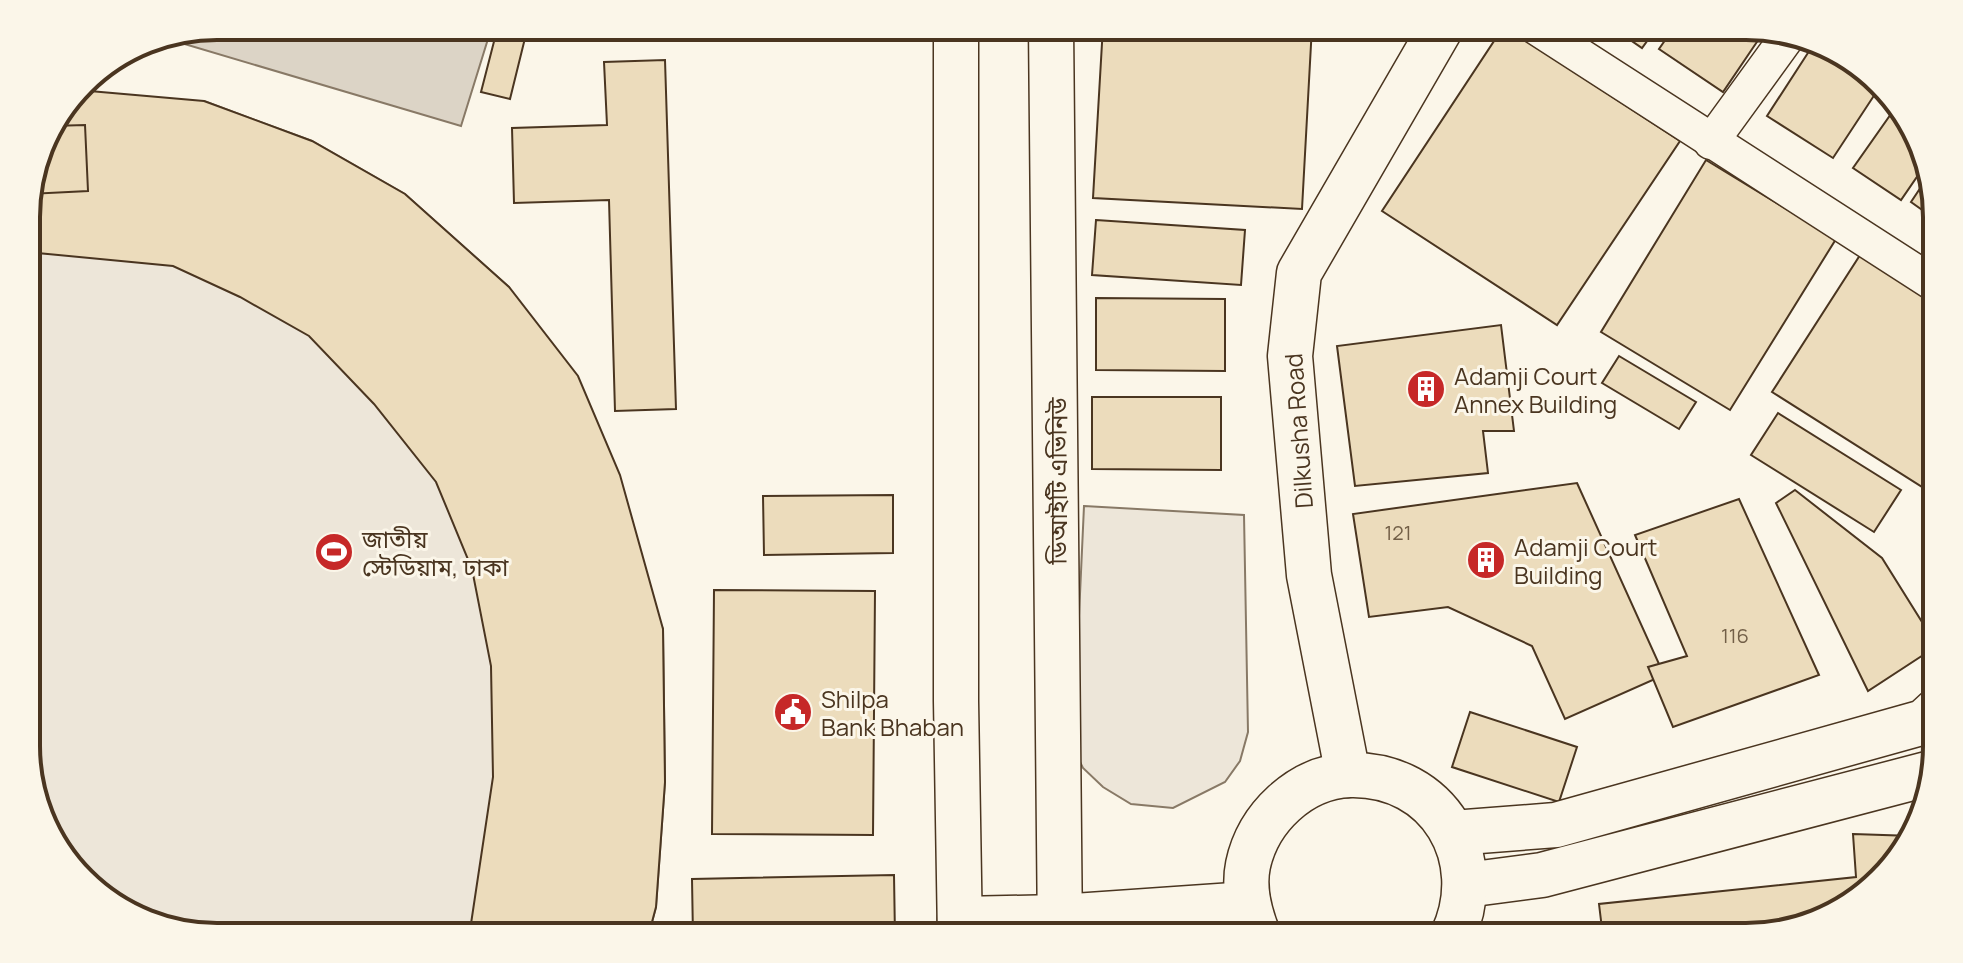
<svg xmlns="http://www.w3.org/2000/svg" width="1963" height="963" font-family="Manrope,'Noto Sans Bengali',sans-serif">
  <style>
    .green { fill: #ede6d9; stroke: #887966; stroke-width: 2 }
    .water { fill: #dcd4c6; stroke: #887966; stroke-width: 2 }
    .building { fill: #ecdcbc; stroke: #4a3520; stroke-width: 2 }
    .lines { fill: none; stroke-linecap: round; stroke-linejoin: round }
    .minor-casing { stroke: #4a3520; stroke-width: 37 }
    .tertiary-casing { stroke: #4a3520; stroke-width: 47 }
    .secondary-casing { stroke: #4a3520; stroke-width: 47 }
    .primary-casing { stroke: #4a3520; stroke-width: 47 }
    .minor { stroke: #fbf6e9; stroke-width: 34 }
    .tertiary { stroke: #fbf6e9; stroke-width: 44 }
    .secondary { stroke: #fbf6e9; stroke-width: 44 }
    .primary { stroke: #fbf6e9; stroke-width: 44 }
    .labels { text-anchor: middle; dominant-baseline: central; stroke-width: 6; stroke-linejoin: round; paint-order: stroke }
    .number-label { font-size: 20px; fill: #725f47 }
    .poi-label { font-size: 24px; fill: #4a3520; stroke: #fbf6e9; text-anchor: start }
    .street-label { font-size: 24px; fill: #4a3520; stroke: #fbf6e9 }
    .rim { fill: none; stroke: #4a3520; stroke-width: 4 }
  </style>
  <rect width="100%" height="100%" fill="#fbf6e9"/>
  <g class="green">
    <polygon points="204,101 312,141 405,194 509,287 663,629 665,782 656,907 648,937 217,937 133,918 65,862 28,772 26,204"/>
    <polygon points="1084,506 1244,515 1248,732 1240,761 1225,782 1173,808 1131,804 1103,787 1083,768 1073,748"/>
  </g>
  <polygon class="water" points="217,26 492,26 461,126 161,37"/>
  <g class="building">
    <polygon points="498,26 528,26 510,99 481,92"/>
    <polygon points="591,26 657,26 657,37 592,39"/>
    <polygon points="1103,26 1312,26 1302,209 1093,198"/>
    <polygon points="1504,26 1680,141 1557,325 1382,211"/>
    <polygon points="1610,26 1658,26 1642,48"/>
    <polygon points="1675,26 1746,26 1765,30 1723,92 1659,49"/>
    <polygon points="1815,42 1830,45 1879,88 1833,158 1767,116"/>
    <polygon points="665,60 676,409 615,411 609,200 514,203 512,128 607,125 604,62"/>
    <polygon points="78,90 204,101 312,141 405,194 509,287 578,376 620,475 663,629 665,782 656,907 648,937 469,937 493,777 491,666 472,569 436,482 374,404 309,336 240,297 173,266 27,252 26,204 45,133"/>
    <polygon points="1898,104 1905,110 1925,165 1901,200 1853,168"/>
    <polygon points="85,125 88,191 29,194 45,133 51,126"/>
    <polygon points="1706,160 1836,239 1730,410 1601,332"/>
    <polygon points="1929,175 1935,192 1935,219 1911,202"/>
    <polygon points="1096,220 1245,230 1241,285 1092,275"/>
    <polygon points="1862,252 1936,298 1936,476 1927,490 1772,392"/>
    <polygon points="1096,298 1225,299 1225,371 1096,370"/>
    <polygon points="1501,325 1514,431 1483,431 1488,473 1355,486 1337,346"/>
    <polygon points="1619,356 1696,402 1679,429 1602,383"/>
    <polygon points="1092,397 1221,397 1221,470 1092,469"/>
    <polygon points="1778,413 1901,490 1874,532 1751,455"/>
    <polygon points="1577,483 1664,675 1565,719 1532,646 1448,607 1369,617 1353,514"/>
    <polygon points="1795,490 1882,558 1937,646 1868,691 1776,503"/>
    <polygon points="893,495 893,553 764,555 763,496"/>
    <polygon points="1739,499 1819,675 1673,727 1648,667 1687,656 1635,535"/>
    <polygon points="714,590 875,591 873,835 712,834"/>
    <polygon points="1470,712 1577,747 1559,802 1452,767"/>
    <polygon points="1853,834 1912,836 1853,905 1758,937 1603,937 1599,904 1856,877"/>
    <polygon points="894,875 895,937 693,937 692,879"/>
  </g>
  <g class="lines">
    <g class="minor-casing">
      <g id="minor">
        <polyline points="1534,26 1936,285"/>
        <polyline points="1711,142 1788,36"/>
      </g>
    </g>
    <g class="tertiary-casing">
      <polyline id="tertiary" points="1348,775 1309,575 1290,356 1299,273 1442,26"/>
    </g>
    <g class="secondary-casing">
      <g id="secondary">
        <polyline points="1453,833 1556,825 1924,722 1937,710"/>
        <polyline points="1466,885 1542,875 1931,773"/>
        <polyline points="1060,917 1248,904"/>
        <path d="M1259 937C1250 915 1243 889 1248 865 1258 818 1300 777 1350 775 1439 773 1489 859 1452 937"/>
      </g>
    </g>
    <g class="primary-casing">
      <g id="primary">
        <polyline points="956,26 956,701 960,937"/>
        <polyline points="1051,26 1060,937"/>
        <polyline points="960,919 1060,917"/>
      </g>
    </g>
    <use href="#minor" class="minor"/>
    <use href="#tertiary" class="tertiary"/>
    <use href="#secondary" class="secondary"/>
    <use href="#primary" class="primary"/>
  </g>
  <defs>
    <g id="building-disc" transform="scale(2)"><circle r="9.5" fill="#c62828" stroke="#fbf6e9"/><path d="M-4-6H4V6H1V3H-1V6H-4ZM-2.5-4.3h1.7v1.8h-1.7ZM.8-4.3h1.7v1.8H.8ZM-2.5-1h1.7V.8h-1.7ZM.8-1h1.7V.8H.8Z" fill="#fff"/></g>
    <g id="stadium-disc" transform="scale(2)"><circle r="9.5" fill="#c62828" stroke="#fbf6e9"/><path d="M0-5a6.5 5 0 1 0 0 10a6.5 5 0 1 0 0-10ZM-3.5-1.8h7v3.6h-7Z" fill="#fff"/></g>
    <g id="civic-disc" transform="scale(2)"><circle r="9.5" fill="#c62828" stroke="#fbf6e9"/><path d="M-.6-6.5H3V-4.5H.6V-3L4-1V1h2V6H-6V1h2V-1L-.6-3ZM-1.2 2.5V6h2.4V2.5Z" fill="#fff"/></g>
  </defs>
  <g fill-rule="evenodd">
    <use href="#building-disc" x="1426" y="389"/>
    <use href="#stadium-disc" x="334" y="552"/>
    <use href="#building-disc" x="1486" y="560"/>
    <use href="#civic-disc" x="793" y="712"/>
  </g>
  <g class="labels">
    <g class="number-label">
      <text x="1398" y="532">121</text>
      <text x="1735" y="635">116</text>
    </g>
    <g class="poi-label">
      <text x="1454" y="375">Adamji Court<tspan x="1454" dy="28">Annex Building</tspan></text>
      <text x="362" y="538">জাতীয়<tspan x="362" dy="28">স্টেডিয়াম, ঢাকা</tspan></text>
      <text x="1514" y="546">Adamji Court<tspan x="1514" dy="28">Building</tspan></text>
      <text x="821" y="698">Shilpa<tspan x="821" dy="28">Bank Bhaban</tspan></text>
    </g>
    <g class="street-label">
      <text transform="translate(1298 431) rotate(-94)">Dilkusha Road</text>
      <text transform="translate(1057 481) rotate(-90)">ডিআইটি এভিনিউ</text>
    </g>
  </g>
  <path d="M0 0H1963V963H0ZM217 40H1746A177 177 0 0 1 1923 217V746A177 177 0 0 1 1746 923H217A177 177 0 0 1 40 746V217A177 177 0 0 1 217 40Z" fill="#fbf6e9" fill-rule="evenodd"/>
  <path class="rim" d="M217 40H1746A177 177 0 0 1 1923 217V746A177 177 0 0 1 1746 923H217A177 177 0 0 1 40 746V217A177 177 0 0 1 217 40Z"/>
</svg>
